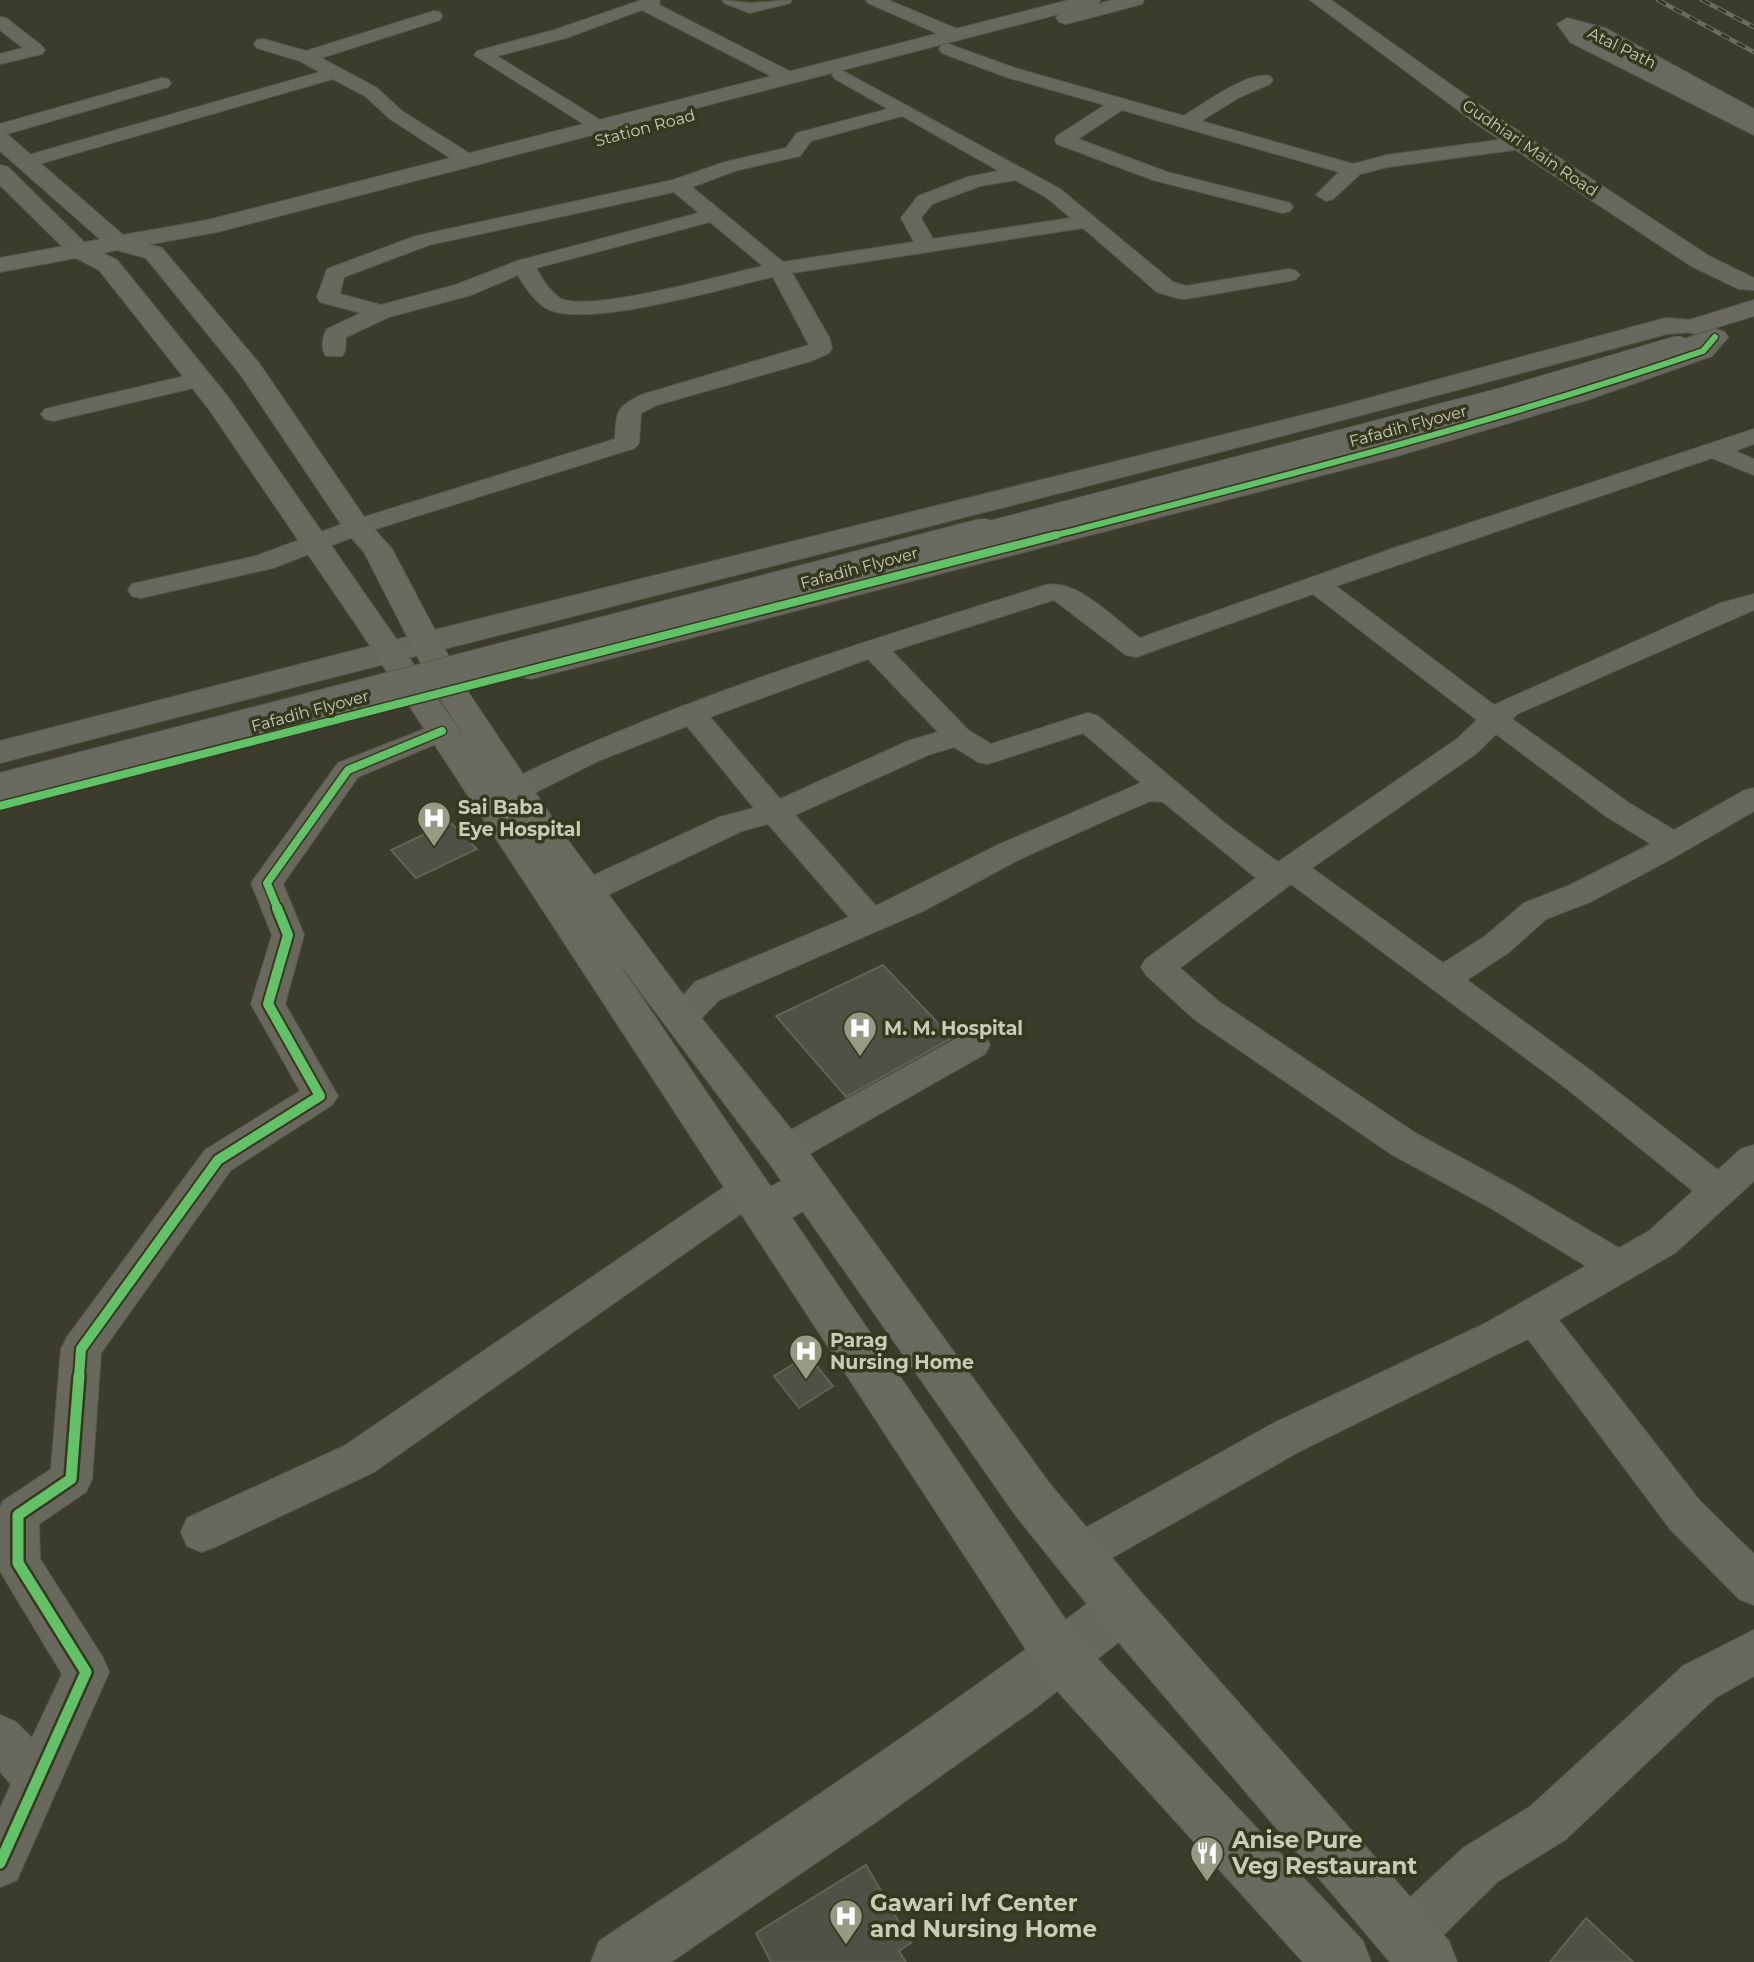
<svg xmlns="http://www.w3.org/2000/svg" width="1754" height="1962" font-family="Montserrat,sans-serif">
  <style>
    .building { fill: #505144; stroke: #626354; stroke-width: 2 }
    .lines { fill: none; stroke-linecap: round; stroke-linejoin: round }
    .minor-casing { stroke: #57584c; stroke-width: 2 }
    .tertiary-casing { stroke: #57584c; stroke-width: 2 }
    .primary-casing { stroke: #57584a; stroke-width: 2 }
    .trunk-casing { stroke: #5a5a4c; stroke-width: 2 }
    .minor { fill: #68695c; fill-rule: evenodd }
    .tertiary { fill: #68695c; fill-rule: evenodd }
    .primary { fill: #6a6a5f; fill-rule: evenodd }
    .trunk { fill: #696a60; fill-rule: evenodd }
    .rail-casing { stroke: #6c6d61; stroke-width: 4.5 }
    .rail { stroke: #36371f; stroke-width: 2.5; stroke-dasharray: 9; stroke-linecap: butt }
    .trunk-bridge-far1-casing { stroke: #5a5a4c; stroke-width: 27; stroke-linecap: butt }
    .trunk-bridge-casing { stroke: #5a5a4c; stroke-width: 35; stroke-linecap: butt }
    .trunk-bridge-far1 { stroke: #696a60; stroke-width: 26 }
    .trunk-bridge { stroke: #696a60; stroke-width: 33 }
    .cycleway-far3-casing { stroke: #36371f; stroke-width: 9 }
    .cycleway-far2-casing { stroke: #36371f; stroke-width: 11 }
    .cycleway-far1-casing { stroke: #36371f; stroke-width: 14 }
    .cycleway-casing { stroke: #36371f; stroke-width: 16 }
    .cycleway-far3 { stroke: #61c268; stroke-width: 6 }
    .cycleway-far2 { stroke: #61c268; stroke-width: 8 }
    .cycleway-far1 { stroke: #61c268; stroke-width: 10 }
    .cycleway { stroke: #61c268; stroke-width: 11 }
    .labels { text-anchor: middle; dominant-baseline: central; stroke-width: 7; stroke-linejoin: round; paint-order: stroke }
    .far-street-label { font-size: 16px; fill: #caccb7; stroke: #36371f }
    .poi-label { font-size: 19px; font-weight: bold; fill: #caccb7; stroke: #36371f; text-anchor: start }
    .near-poi-label { font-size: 23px; font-weight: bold; fill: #caccb7; stroke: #36371f; text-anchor: start }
  </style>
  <rect width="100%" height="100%" fill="#3b3c2c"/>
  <g class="building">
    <polygon points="450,822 477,849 416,878 391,850"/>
    <polygon points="883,965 952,1038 846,1097 776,1016"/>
    <polygon points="808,1355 833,1386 799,1408 774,1376"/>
    <polygon points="866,1865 911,1943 899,1951 906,1962 771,1962 756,1933"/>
    <polygon points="1586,1918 1633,1962 1550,1962"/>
  </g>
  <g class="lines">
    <g class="minor-casing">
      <g id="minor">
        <polygon points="642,0 660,0 659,5 795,74 798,78 795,82 783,82 642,10 566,38 497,56 605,123 607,127 605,131 598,133 474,55 477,51 554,30"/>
        <polygon points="722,0 751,3 792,0 790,3 750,13 724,3"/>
        <polygon points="866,0 888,0 962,31 964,35 956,40 950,39 868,3"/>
        <polygon points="434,11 440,12 442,16 440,20 321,58 377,88 402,111 475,157 478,161 475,165 461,165 390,119 365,96 333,79 32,166 25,168 15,162 18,158 320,72 300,61 257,48 254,44 257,40 263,39 306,51"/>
        <polygon points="0,17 6,18 42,46 45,50 42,54 0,64 0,54 23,48 0,30"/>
        <path d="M948 44 1018 69 1184 116C1203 104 1248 71 1270 76L1273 80 1270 84 1240 97 1201 121 1353 164 1387 155 1521 137 1530 143 1521 149 1388 167 1360 174 1333 199 1326 201 1316 195 1339 172 1122 110 1078 139 1167 172 1290 203 1293 207 1290 211 1283 213 1153 180 1057 144 1055 140 1057 136 1105 105 1006 77 942 53 939 49 942 45Z"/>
        <path d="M841 70 1060 189 1173 282 1186 286 1289 269 1296 271 1300 275 1296 279 1289 281 1185 299 1177 298 1157 292 1083 228 792 273 829 337 832 348 829 353 811 361 657 405 641 413 639 443 635 448 366 532 273 568 141 598 132 596 128 590 132 584 256 556 348 522 615 439C617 411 615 408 641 395L809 345 773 277C723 288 594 327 550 310 537 305 525 287 518 275L471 295 389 317 346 337 345 351 342 356H326C321 349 322 337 327 329L361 313 320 302 317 297 327 269 416 236 673 180 725 162 786 148 797 133 888 109 835 79 832 75 835 71ZM902 116 999 171 968 177 918 196 901 218 914 242 783 262 692 187 738 170 800 156 811 141ZM1015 180 1046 197 1071 218 933 239 921 218 932 204 980 186ZM674 192 699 213 517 261 455 285 381 305 340 294 344 277 429 245ZM710 222 763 266C727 274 587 314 560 298 549 291 542 279 536 268Z"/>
        <polygon points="162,78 168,79 171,83 168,87 0,136 0,124"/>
        <polygon points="198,373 206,375 209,380 206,385 53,421 45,419 41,414 45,409"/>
        <path d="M1754 429V444L1735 451 1754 459V475L1712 458 1336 586 1494 705 1721 603 1754 594V610L1517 714 1512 719 1629 803 1674 830 1743 791 1754 788V811L1673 858 1590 902 1546 919 1508 953 1467 980 1590 1070 1718 1170 1741 1149 1754 1145V1181L1675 1253 1559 1320 1700 1501 1754 1554V1605L1739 1599 1670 1529 1528 1339 1302 1450 1092 1569 1077 1575 1062 1569 1055 1555 1062 1541 1272 1424 1484 1324 1586 1266 1489 1207 1391 1154 1194 1019 1146 975 1141 967 1146 959 1256 878 1163 802 1150 801 1113 817 1020 859 923 911 719 1000 692 1028 680 1031 668 1028 663 1019 695 982 849 917 768 824 742 831 599 899 588 902 577 899 572 891 577 883 720 817 754 808 687 726 598 761 528 796 517 799 506 796 502 789 506 782C679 698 863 642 1046 585 1076 578 1116 620 1140 638L1394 548ZM1313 594 1477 720 1457 739 1278 862 1226 824 1098 716 1088 713 1078 716 991 744 968 730 892 651 1054 600 1126 655 1136 657ZM868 659 938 732 908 741 780 799 710 717ZM1083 733 1141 783 998 845 876 906 795 815 928 755 954 747 978 762 988 764ZM1496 734 1607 817 1651 844 1568 886 1524 903 1484 937 1443 963 1312 868 1477 753ZM1291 884 1566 1088 1693 1191 1649 1231 1619 1248 1515 1187 1417 1134 1218 1001 1180 968Z"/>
        <polygon points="442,722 452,725 456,731 452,737 358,777 283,884 304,935 285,1004 338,1096 332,1105 231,1170 101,1353 92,1479 86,1492 39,1524 40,1559 102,1656 109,1672 17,1880 0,1887 0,1809 11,1784 0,1772 0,1715 16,1722 32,1738 62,1674 0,1571 0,1508 3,1501 51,1469 61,1349 67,1337 205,1150 300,1091 251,1004 272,935 251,883 338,763"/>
        <polygon points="973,1032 985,1036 990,1045 985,1054 797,1161 784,1165 771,1161 766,1151 771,1141 961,1036"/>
        <polygon points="749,1174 762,1179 767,1189 762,1199 374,1472 217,1546 202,1552 187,1546 181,1532 187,1518 344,1446 736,1179"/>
        <polygon points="1754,1630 1754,1676 1715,1698 1565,1840 1497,1882 1423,1955 1405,1962 1387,1955 1380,1937 1387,1919 1463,1848 1531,1806 1683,1666"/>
      </g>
    </g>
    <g class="tertiary-casing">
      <g id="tertiary">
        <polygon points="1069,0 1100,0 1098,4 1113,0 1144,0 1142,4 1066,24 1059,22 1056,18 1059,14 217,232 118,250 110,248 0,151 0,134 8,135 123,235 208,220"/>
        <polygon points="1310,0 1331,0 1494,115 1709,256 1754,278 1754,290 1739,289 1691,266 1478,125"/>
        <polygon points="0,165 8,167 88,246 92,251 88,256 72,256 0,185"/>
        <path d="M1666 318 1704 321 1708 326 1704 331 1667 334C1113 484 555 618 0 763V741L414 635 1332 408Z"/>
        <polygon points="1715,329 1724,332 1728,337 1712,356 1590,399 1397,456 531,679 520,676 515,669 520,662 1377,444 1572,387 1694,346 1706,332"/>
        <path d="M1122 1584 1140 1591 1148 1608 1140 1625 1037 1707 876 1822 671 1962H591L599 1941C770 1828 941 1715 1104 1591Z"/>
      </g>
    </g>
    <g class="primary-casing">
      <g id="primary">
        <path d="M1567 18 1605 28 1754 109V135L1570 42 1557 24ZM1586 35 1591 36 1621 53Z"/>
        <path d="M118 236 162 248 259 363 367 521 392 549 466 689 561 831 694 1009 799 1139 1050 1484 1140 1591 1449 1941 1457 1962H1390L1104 1625 1016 1516 769 1163 615 958 1078 1638 1363 1941 1371 1962H1303L1042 1674 359 629 208 408 99 270 76 258 0 272V258ZM117 250 146 258 240 374 347 533 364 552 434 689 467 741 228 397 117 260 103 253Z"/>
        <polygon points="1754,300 1754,316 1695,334 1686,331 1682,326 1686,321"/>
      </g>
    </g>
    <g class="trunk-casing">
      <g id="trunk">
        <polygon points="1715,329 1724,332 1728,337 1724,342 1678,357 1669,354 1665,349 1669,344"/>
        <path d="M809 1170 824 1175 830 1187 824 1199 779 1225 764 1230 749 1225 742 1213C754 1191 786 1178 809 1170Z"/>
      </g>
    </g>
    <use href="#minor" class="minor"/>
    <use href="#tertiary" class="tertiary"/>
    <use href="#primary" class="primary"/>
    <use href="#trunk" class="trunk"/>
    <g class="rail-casing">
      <g id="rail">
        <polyline points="1658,0 1754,52"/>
        <polyline points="1702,0 1754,27"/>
      </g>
    </g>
    <use href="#rail" class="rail"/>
    <g class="trunk-bridge-far1-casing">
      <polyline id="trunk-bridge-far1" points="978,537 1505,400 1678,349"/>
    </g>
    <g class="trunk-bridge-casing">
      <polyline id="trunk-bridge" points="0,790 984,535"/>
    </g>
    <use href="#trunk-bridge-far1" class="trunk-bridge-far1"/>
    <use href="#trunk-bridge" class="trunk-bridge"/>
    <g class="cycleway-far3-casing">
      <path id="cycleway-far3" d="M1049 537C1269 480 1488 425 1703 351L1715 337"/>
    </g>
    <g class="cycleway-far2-casing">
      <g id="cycleway-far2">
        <polyline points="0,806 1056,535"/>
        <polyline points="278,910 267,883 348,770 442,731"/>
      </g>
    </g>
    <g class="cycleway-far1-casing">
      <polyline id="cycleway-far1" points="79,1377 81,1349 218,1160 320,1096 268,1004 288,935 277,908"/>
    </g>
    <g class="cycleway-casing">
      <polyline id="cycleway" points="0,1863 86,1672 18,1563 18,1515 71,1479 79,1376"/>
    </g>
    <use href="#cycleway-far3" class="cycleway-far3"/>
    <use href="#cycleway-far2" class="cycleway-far2"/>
    <use href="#cycleway-far1" class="cycleway-far1"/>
    <use href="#cycleway" class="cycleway"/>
  </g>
  <defs>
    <g id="hospital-pin" transform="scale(1.75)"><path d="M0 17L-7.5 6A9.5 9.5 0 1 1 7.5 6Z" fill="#989a86" stroke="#36371f"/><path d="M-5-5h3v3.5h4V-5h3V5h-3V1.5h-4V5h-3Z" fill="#fff"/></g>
    <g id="restaurant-pin" transform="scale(1.75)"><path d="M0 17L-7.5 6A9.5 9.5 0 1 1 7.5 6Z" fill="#989a86" stroke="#36371f"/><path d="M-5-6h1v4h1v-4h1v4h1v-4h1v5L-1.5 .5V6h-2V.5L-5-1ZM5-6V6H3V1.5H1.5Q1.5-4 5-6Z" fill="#fff"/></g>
  </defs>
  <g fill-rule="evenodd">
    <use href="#hospital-pin" x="434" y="818"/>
    <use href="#hospital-pin" x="860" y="1028"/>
    <use href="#hospital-pin" x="806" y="1351"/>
    <use href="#restaurant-pin" x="1207" y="1853"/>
    <use href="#hospital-pin" x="846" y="1916"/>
  </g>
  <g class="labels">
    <g class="far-street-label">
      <text transform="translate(1622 48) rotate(26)">Atal Path</text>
      <text transform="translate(645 128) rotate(-15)">Station Road</text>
      <text transform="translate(1530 148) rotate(34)">Gudhiari Main Road</text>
      <text transform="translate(1408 426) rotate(-15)">Fafadih Flyover</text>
      <text transform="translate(859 568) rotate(-15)">Fafadih Flyover</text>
      <text transform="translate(310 711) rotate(-15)">Fafadih Flyover</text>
    </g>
    <g class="poi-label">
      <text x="458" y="807">Sai Baba<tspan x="458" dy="22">Eye Hospital</tspan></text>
      <text x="884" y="1028">M. M. Hospital</text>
      <text x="830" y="1340">Parag<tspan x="830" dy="22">Nursing Home</tspan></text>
    </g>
    <g class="near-poi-label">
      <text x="1232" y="1840">Anise Pure<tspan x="1232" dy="26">Veg Restaurant</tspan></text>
      <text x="870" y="1903">Gawari Ivf Center<tspan x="870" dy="26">and Nursing Home</tspan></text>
    </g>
  </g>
</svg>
